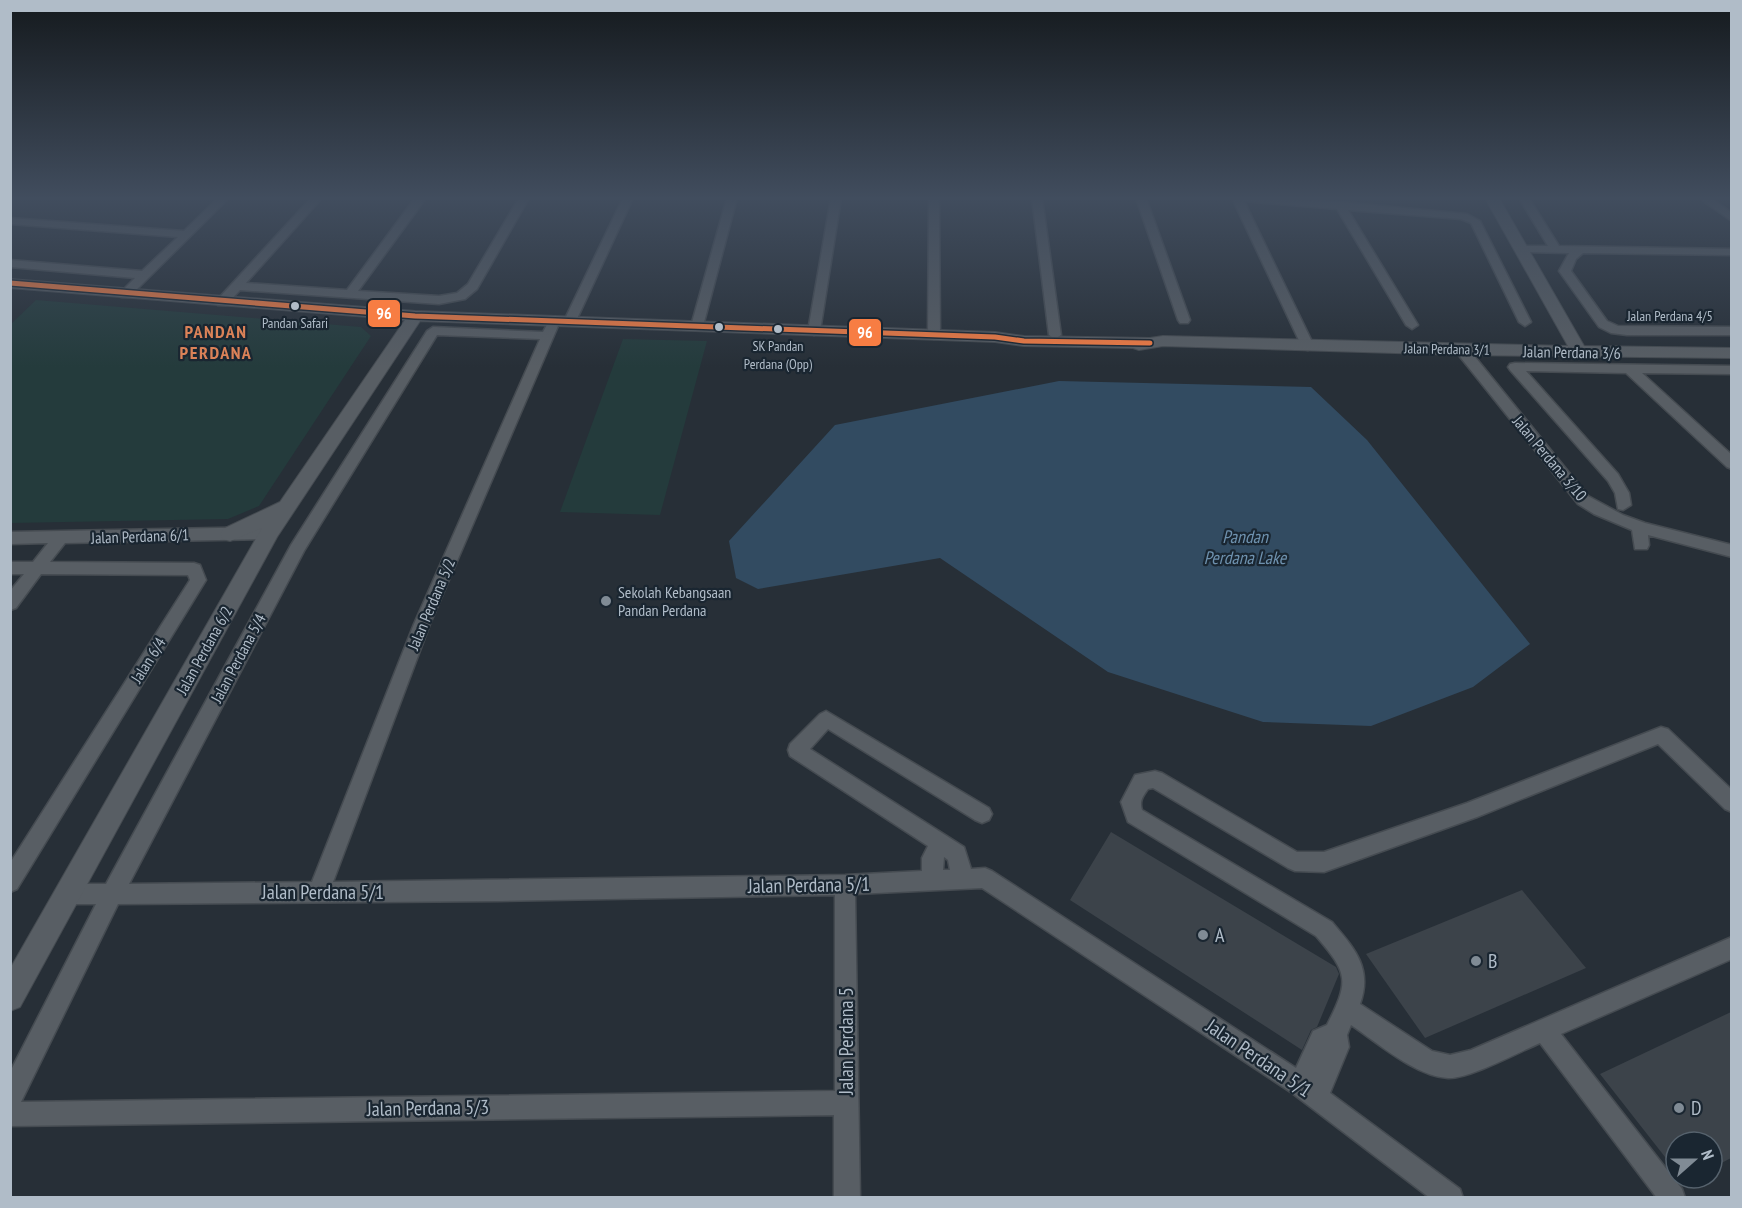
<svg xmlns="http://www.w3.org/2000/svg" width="1742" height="1208" font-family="'PT Sans Narrow',sans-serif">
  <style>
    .green { fill: #243b3c }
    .water { fill: #324b61 }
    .building { fill: #3c434a }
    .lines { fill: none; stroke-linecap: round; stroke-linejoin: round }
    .minor-casing { stroke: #454b51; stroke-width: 3 }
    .tertiary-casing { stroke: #454b51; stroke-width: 2 }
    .minor { fill: #585e64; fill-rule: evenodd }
    .tertiary { fill: #585e64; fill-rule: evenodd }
    .bus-1-casing { stroke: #1a2631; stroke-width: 8 }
    .bus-1 { stroke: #f77d43; stroke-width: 5 }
    .bus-dot { fill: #b0bcc8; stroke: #1a2631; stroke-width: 2 }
    .poi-dot { fill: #808b95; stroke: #1a2631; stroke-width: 2 }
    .labels { text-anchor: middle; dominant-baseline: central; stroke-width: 4.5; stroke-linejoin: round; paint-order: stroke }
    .far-street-label { font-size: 14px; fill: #b0bcc8; stroke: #1a2631 }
    .bus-label { font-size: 14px; fill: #b0bcc8; stroke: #1a2631 }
    .street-label { font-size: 16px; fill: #b0bcc8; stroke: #1a2631 }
    .poi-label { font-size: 16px; fill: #b0bcc8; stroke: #1a2631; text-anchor: start }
    .far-district-label { font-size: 18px; font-weight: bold; letter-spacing: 1.5px; fill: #db8258; stroke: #1a2631 }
    .water-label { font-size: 18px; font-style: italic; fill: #6e91ae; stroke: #1a2631 }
    .near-street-label { font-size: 20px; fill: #b0bcc8; stroke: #1a2631 }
    .near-poi-label { font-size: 20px; fill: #b0bcc8; stroke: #1a2631; text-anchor: start }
    .line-badge { stroke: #1a2631; stroke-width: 2 }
    .badge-label { font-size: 16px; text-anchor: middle; font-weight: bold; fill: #fff }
  </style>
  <rect width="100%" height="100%" fill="#272f37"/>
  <g class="green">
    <polygon points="36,300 361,327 371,336 259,506 228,519 11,523 11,324"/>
    <polygon points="623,339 707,341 660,515 560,512"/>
  </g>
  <polygon class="water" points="1059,381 1311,387 1367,440 1530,644 1473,687 1371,726 1263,722 1108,672 940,558 758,589 736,578 729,541 835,425"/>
  <g class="building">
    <polygon points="1111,832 1336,967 1339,974 1317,1027 1311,1030 1302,1050 1070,900"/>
    <polygon points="1522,890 1586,968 1425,1038 1366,954"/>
    <polygon points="1731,1012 1731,1158 1712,1168 1712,1142 1676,1142 1676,1171 1600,1074"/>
  </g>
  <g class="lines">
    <g class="minor-casing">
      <g id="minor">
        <polygon points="218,198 229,198 129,297 121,297 119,294 135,278 10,267 10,260 142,271 178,237 10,224 10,218 184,231"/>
        <polygon points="311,198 322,198 246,283 347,290 415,198 426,198 358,291 439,296 457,293 468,284 519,198 529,198 477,289 465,299 439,304 240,290 226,305 218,305 218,299"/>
        <polygon points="623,198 633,198 576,321 570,325 566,324 564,321"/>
        <polygon points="727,198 737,198 703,326 697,330 691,326"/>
        <polygon points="831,198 841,198 820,331 814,335 808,331"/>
        <polygon points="929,198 939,198 940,335 934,339 928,335"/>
        <polygon points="1032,198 1042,198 1061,335 1055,339 1049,335"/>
        <polygon points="1136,198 1146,198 1190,320 1188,323 1180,323 1178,320"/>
        <polygon points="1232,198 1340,202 1467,214 1480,221 1531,322 1525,326 1519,322 1471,223 1461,219 1348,210 1418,325 1412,329 1406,325 1337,209 1244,201 1314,346 1308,350 1303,349"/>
        <polygon points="1519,198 1529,198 1559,246 1732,249 1732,255 1583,253 1576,259 1571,271 1607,321 1618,326 1732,327 1732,335 1627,335 1611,333 1599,327 1559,271 1569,253 1521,252 1515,249 1521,246 1548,246"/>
        <polygon points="1699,198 1711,198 1732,213 1732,221"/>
        <path d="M552 322 558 326 430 624 333 882 845 875 922 871V858L928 846 790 756 788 750 790 744 820 714 826 711 989 808 992 814 989 820 982 823 975 820 828 729 810 749 964 847 971 869 985 868 992 871 1296 1068 1313 1031 1327 1025C1349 981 1349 974 1316 936L1128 822 1121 802 1135 775 1155 771 1162 773 1297 852H1324L1467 803 1661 727 1668 729 1732 790V812L1725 809 1658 744 1477 817 1324 872 1295 871 1288 868 1153 788 1148 789C1143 796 1139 801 1142 810L1332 922C1354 948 1373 968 1360 1004L1432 1051 1450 1055 1471 1050 1732 937V959L1561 1034 1682 1189 1685 1198H1657L1540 1043C1519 1052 1469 1079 1448 1078 1415 1076 1378 1043 1351 1025L1347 1035 1349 1047 1330 1093 1460 1189 1463 1198H1430L1292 1093 982 888 855 894 860 1198H834V1115L10 1126V1072L96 904H67L60 901 57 894 60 887 67 884H106L291 545 427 331 433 327 543 332 548 323ZM437 335 540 339 414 624 312 882 129 884 304 551ZM944 857 948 860 950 870H943ZM835 895V1091L21 1102 118 904 498 901Z"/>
        <polygon points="1462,346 1467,347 1588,496 1623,515 1645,523 1732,545 1732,557 1648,535 1649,545 1647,549 1635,549 1632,530 1594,514 1578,504 1457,353 1456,350 1457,347"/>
        <polygon points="1515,363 1732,366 1732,374 1642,373 1732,455 1732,469 1727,467 1626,373 1526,371 1618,474 1629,493 1631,505 1623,510 1618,509 1615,493 1608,481 1510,370 1508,367 1510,364"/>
        <polygon points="269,527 274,529 277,533 274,537 269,539 65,543 50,562 194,563 200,565 206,580 17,889 10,892 10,863 190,580 188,575 41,574 16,608 10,610 10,591 24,574 10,574 10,562 33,562 48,543 10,544 10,532"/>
      </g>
    </g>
    <g class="tertiary-casing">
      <polygon id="tertiary" points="1485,198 1499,198 1584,346 1732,348 1732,358 1462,355 1163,346 1139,350 1133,348 1024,346 995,342 420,321 277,537 20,1007 10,1011 10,969 262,528 230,541 223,539 220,534 223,529 280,502 405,320 10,288 10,279 415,311 995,332 1024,336 1150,338 1163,336 1568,346"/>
    </g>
    <use href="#minor" class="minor"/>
    <use href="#tertiary" class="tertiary"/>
    <g class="bus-1-casing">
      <polyline id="bus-1" points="10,283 415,316 995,337 1024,341 1150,343"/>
    </g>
    <use href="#bus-1" class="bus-1"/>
  </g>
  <linearGradient id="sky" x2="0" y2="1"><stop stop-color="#151a1e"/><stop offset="0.54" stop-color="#414d5e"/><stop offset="1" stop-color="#414d5e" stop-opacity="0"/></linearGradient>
  <rect width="1742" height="367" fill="url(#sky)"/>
  <g class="bus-dot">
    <circle cx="295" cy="306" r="5"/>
    <circle cx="719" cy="327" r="5"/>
    <circle cx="778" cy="329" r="5"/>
  </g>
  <g class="poi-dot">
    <circle cx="606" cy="601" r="6"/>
    <circle cx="1203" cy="935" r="6"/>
    <circle cx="1476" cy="961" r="6"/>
    <circle cx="1679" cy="1108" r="6"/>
  </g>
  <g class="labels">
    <g class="far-street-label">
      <text x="1670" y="316">Jalan Perdana 4/5</text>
      <text transform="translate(1447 349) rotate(1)">Jalan Perdana 3/1</text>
    </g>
    <g class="bus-label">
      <text x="295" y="323">Pandan Safari</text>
      <text x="778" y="346">SK Pandan<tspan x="778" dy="18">Perdana (Opp)</tspan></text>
    </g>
    <g class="street-label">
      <text transform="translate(1572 352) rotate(1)">Jalan Perdana 3/6</text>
      <text transform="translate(1550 458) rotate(50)">Jalan Perdana 3/10</text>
      <text transform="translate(140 536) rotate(-2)">Jalan Perdana 6/1</text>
      <text transform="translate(431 604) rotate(-67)">Jalan Perdana 5/2</text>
      <text transform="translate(204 650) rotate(-61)">Jalan Perdana 6/2</text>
      <text transform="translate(238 658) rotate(-62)">Jalan Perdana 5/4</text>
      <text transform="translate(148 660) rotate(-58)">Jalan 6/4</text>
    </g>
    <g class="poi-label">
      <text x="618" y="592">Sekolah Kebangsaan<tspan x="618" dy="18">Pandan Perdana</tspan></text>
    </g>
    <g class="far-district-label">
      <text x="216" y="331">PANDAN<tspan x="216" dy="21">PERDANA</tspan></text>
    </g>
    <g class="water-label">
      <text x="1245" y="536">Pandan<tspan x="1245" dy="21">Perdana Lake</tspan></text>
    </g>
    <g class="near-street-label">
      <text transform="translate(809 885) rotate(-1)">Jalan Perdana 5/1</text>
      <text x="323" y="892">Jalan Perdana 5/1</text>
      <text transform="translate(846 1041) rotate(-90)">Jalan Perdana 5</text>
      <text transform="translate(1259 1058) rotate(34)">Jalan Perdana 5/1</text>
      <text transform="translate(428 1108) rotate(-1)">Jalan Perdana 5/3</text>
    </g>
    <g class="near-poi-label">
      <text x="1215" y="935">A</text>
      <text x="1488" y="961">B</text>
      <text x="1691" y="1108">D</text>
    </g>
  </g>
  <g class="line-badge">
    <rect x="367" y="299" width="34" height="29" rx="6" fill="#f77d43"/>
    <rect x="848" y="318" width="34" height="29" rx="6" fill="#f77d43"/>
  </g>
  <g class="badge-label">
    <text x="384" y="319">96</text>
    <text x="865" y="338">96</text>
  </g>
  <rect width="1742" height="1208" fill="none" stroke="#b0bcc8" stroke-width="24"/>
  <g transform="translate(1694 1160) rotate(69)"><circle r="28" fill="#1a2631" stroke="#56626d" stroke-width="1.5"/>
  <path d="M0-4.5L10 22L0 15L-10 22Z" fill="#808b95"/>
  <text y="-9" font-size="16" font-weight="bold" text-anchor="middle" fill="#b0bcc8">N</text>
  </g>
</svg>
